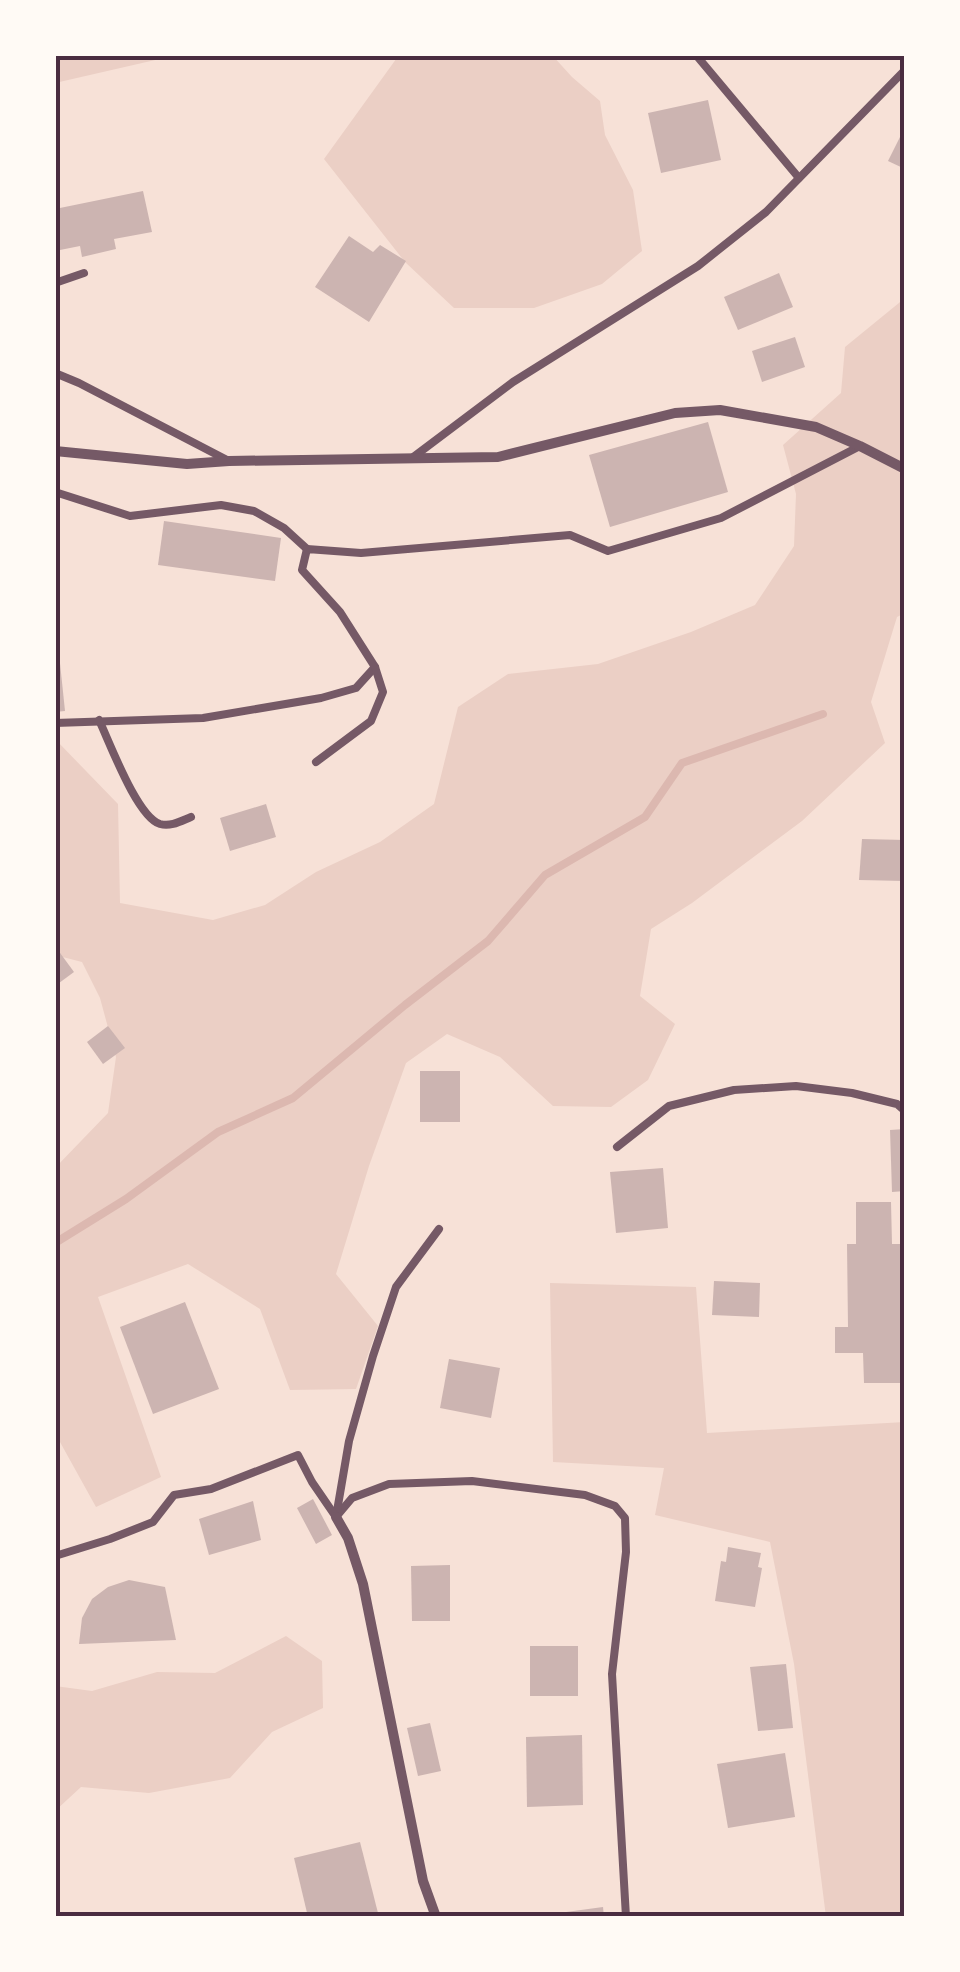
<svg xmlns="http://www.w3.org/2000/svg" width="960" height="1972" font-family="Georgia,serif">
  <style>
    .green { fill: #ebcfc5 }
    .lines { fill: none; stroke-linecap: round; stroke-linejoin: round }
    .stream { stroke: #dcb8b0; stroke-width: 8 }
    .building { fill: #ccb4b1 }
    .service { stroke: #755966; stroke-width: 8 }
    .minor { stroke: #755966; stroke-width: 10 }
    .neatline { fill: none; stroke: #4a2c40; stroke-width: 4 }
  </style>
  <rect width="100%" height="100%" fill="#f7e1d7"/>
  <g class="green">
    <polygon points="55,55 177,55 55,83"/>
    <polygon points="399,55 552,55 572,77 600,101 605,135 633,190 642,251 602,284 534,308 454,308 405,262 324,159"/>
    <polygon points="905,298 905,613 897,617 871,702 885,743 802,821 692,903 651,929 640,996 675,1024 648,1080 611,1107 553,1106 500,1057 447,1034 406,1063 369,1166 336,1274 378,1326 356,1389 290,1390 260,1309 188,1264 98,1297 161,1477 96,1507 55,1433 55,1168 108,1113 116,1057 100,998 82,962 55,955 55,739 118,804 120,903 213,920 265,905 316,872 380,842 434,804 458,707 508,674 598,664 691,632 755,605 794,546 796,494 783,445 841,393 845,347"/>
    <polygon points="550,1283 696,1287 707,1433 905,1422 905,1917 826,1917 794,1664 770,1542 655,1515 664,1468 553,1462"/>
    <polygon points="286,1636 322,1661 323,1708 272,1732 230,1778 149,1793 81,1787 55,1811 55,1686 92,1691 157,1672 215,1673"/>
  </g>
  <g class="lines">
    <polyline class="stream" points="55,1243 126,1199 218,1132 293,1098 405,1005 488,941 545,875 645,817 682,763 823,714"/>
  </g>
  <g class="building">
    <polygon points="708,100 721,160 661,173 648,113"/>
    <polygon points="905,127 905,169 888,161"/>
    <polygon points="143,191 152,232 114,239 116,249 82,257 80,246 55,251 55,209"/>
    <polygon points="349,236 373,252 380,245 406,261 369,322 315,287"/>
    <polygon points="779,273 793,307 738,330 724,297"/>
    <polygon points="795,337 805,367 762,382 752,351"/>
    <polygon points="708,422 728,492 610,527 589,455"/>
    <polygon points="164,521 281,538 275,581 158,565"/>
    <polygon points="55,644 58,644 65,711 55,712"/>
    <polygon points="266,804 276,837 230,851 220,818"/>
    <polygon points="862,839 905,840 905,881 859,880"/>
    <polygon points="55,946 74,972 55,986"/>
    <polygon points="108,1026 125,1048 103,1064 87,1042"/>
    <rect x="420" y="1071" width="40" height="51"/>
    <polygon points="905,1129 905,1191 892,1192 890,1130"/>
    <polygon points="663,1168 668,1228 616,1233 610,1172"/>
    <polygon points="856,1202 891,1202 892,1244 905,1244 905,1383 864,1383 863,1353 835,1353 835,1327 848,1327 847,1244 856,1244"/>
    <polygon points="714,1281 760,1283 759,1317 712,1315"/>
    <polygon points="185,1302 219,1389 153,1414 120,1327"/>
    <polygon points="449,1359 500,1368 491,1418 440,1408"/>
    <polygon points="313,1499 332,1535 316,1544 297,1508"/>
    <polygon points="253,1501 261,1540 209,1555 199,1519"/>
    <polygon points="728,1547 761,1553 758,1567 762,1568 755,1607 715,1601 721,1561 726,1562"/>
    <polygon points="450,1565 450,1621 412,1621 411,1566"/>
    <polygon points="129,1580 165,1587 176,1640 79,1644 82,1618 92,1599 108,1587"/>
    <rect x="530" y="1646" width="48" height="50"/>
    <polygon points="786,1664 793,1728 758,1731 750,1667"/>
    <polygon points="430,1723 441,1771 418,1776 407,1728"/>
    <polygon points="582,1735 583,1805 527,1807 526,1737"/>
    <polygon points="785,1753 795,1817 728,1828 717,1764"/>
    <polygon points="360,1842 379,1917 308,1917 294,1858"/>
    <polygon points="603,1907 604,1917 544,1917 544,1915"/>
  </g>
  <g class="lines">
    <g class="service">
      <polyline points="696,55 799,178"/>
      <polyline points="55,283 84,273"/>
      <polyline points="55,373 79,383 229,461"/>
      <polyline points="412,458 513,382 698,266 766,212 905,70"/>
      <polyline points="55,492 130,516 221,505 254,511 284,528 307,549"/>
      <path d="M99 720C110 743 137 817 160 824 171 827 181 821 191 817"/>
      <polyline points="55,723 203,718 321,698 356,688 375,667"/>
      <polyline points="316,762 371,721 383,692 375,667 340,612 302,570 307,549 361,553 570,535 608,551 721,518 860,446"/>
      <polyline points="617,1147 669,1106 734,1090 796,1086 852,1093 897,1104 905,1111"/>
      <polyline points="336,1517 352,1498 389,1484 472,1481 585,1495 615,1506 625,1518 626,1552 612,1674 626,1917"/>
      <polyline points="336,1517 349,1441 373,1356 396,1287 439,1229"/>
      <polyline points="55,1556 110,1539 153,1522 174,1495 211,1489 298,1455 312,1482 336,1517"/>
    </g>
    <g class="minor">
      <polyline points="55,451 187,464 229,461 498,457 675,413 720,410 816,427 860,446 905,469"/>
      <polyline points="336,1517 348,1538 363,1584 423,1881 436,1917"/>
    </g>
  </g>
  <rect width="960" height="1972" fill="none" stroke="#fffaf5" stroke-width="115"/>
  <rect x="58" y="58" width="844" height="1856" class="neatline"/>
</svg>
